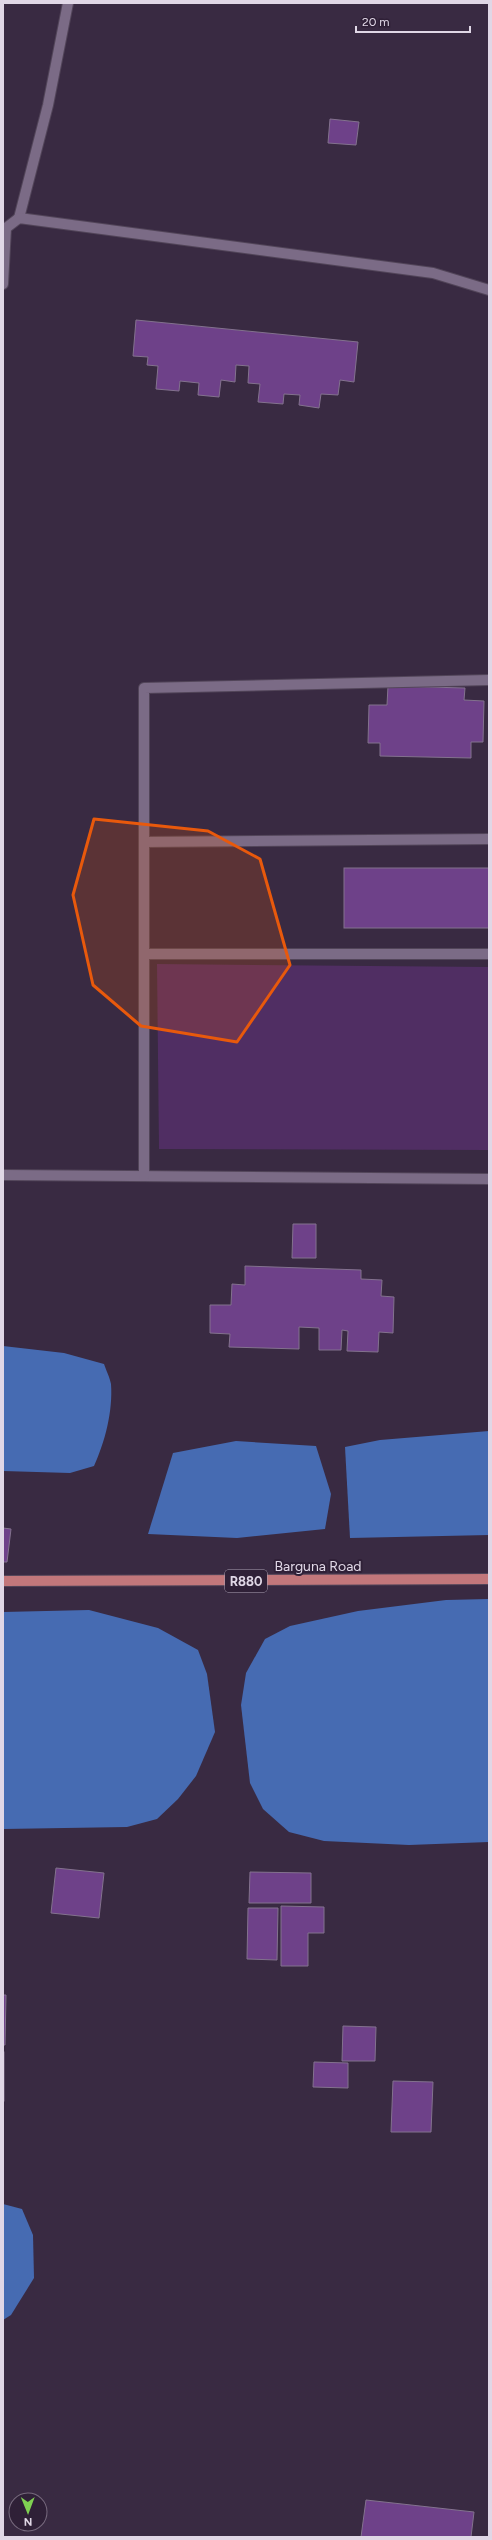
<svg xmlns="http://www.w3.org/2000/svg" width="492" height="2540" font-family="Figtree,sans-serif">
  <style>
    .green { fill: #502e63 }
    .water { fill: #466bb2 }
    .building { fill: #6e4189; stroke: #83728e }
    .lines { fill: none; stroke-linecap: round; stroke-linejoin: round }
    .minor-casing { stroke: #524559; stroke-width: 12 }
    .primary-casing { stroke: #524559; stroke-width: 12 }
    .minor { stroke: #7b6b86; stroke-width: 10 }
    .primary { stroke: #c2777b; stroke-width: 10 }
    .marked { fill: #e8590c; fill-opacity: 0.2; stroke: #e8590c; stroke-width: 3; stroke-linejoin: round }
    .labels { text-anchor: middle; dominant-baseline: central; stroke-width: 4; stroke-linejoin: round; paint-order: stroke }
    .shield { fill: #2f2037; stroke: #aba0b2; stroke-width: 1 }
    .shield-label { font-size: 13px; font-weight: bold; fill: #e0d7e6 }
    .street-label { font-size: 14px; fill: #e0d7e6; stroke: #2f2037 }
  </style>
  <rect width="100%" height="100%" fill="#392a42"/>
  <polygon class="green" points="157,964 489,967 489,1150 159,1149"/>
  <g class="water">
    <path d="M3 1346 64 1353 104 1364C106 1370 110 1378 111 1384 113 1411 105 1442 94 1466L70 1473 3 1471Z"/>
    <polygon points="489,1431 489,1535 350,1538 345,1447 380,1440"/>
    <polygon points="236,1441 316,1446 331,1494 325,1529 237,1538 148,1534 173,1453"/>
    <polygon points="489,1599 489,1842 409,1845 324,1841 289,1832 263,1809 250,1783 241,1705 246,1673 265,1639 290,1626 358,1611 446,1600"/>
    <polygon points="89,1610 158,1628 198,1650 207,1674 215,1732 196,1776 178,1799 157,1819 127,1827 3,1829 3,1612"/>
    <polygon points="3,2204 22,2209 33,2235 34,2278 11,2315 3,2320"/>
  </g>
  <g class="building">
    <polygon points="330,119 359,122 356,145 328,143"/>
    <polygon points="136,320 358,342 354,382 340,380 338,395 321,394 319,408 299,405 300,395 284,394 283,404 258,402 260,384 248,383 249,366 236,365 235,382 221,380 219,397 198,395 199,383 180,381 179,391 156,389 158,366 147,365 148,357 133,356"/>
    <polygon points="388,686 465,688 464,700 484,701 483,742 471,742 471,758 380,756 380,743 368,743 369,705 387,705"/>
    <rect x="344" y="868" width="145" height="60"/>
    <polygon points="293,1224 316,1224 316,1258 292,1258"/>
    <polygon points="245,1266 361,1270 361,1279 382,1280 381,1296 394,1297 393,1333 379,1332 378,1352 347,1351 348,1331 342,1330 341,1350 319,1350 319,1328 299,1327 299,1349 229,1347 230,1334 210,1333 210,1305 231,1305 232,1284 245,1285"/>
    <polygon points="3,1528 11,1529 7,1562 3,1562"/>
    <polygon points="56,1868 104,1873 99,1918 51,1913"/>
    <polygon points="250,1872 311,1873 311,1903 249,1903"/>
    <polygon points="281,1906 324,1907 324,1933 308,1933 308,1966 281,1966"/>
    <polygon points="248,1908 278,1908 277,1960 247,1959"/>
    <polygon points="3,1995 6,1995 5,2045 3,2045"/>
    <polygon points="343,2026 376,2027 375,2061 342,2061"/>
    <rect x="3" y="2052" width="1" height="49"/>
    <polygon points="314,2062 348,2063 348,2088 313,2087"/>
    <polygon points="393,2081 433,2082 431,2132 391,2132"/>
    <polygon points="366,2500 474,2512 471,2537 361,2537"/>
  </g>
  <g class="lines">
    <g class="minor-casing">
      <g id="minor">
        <polyline points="19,218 48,105 68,3"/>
        <polyline points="3,284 6,228 19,218 433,273 489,290"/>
        <polyline points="144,842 489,839"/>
        <polyline points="144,954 489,954"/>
        <polyline points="3,1175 489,1179"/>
        <polyline points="144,1176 144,688 489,680"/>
      </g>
    </g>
    <g class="primary-casing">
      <polyline id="primary" points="3,1581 489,1579"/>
    </g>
    <use href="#minor" class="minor"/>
    <use href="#primary" class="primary"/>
  </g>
  <path class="marked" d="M94 819 208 831 260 859 290 965 237 1042 141 1026 93 985 73 895Z"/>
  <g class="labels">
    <rect class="shield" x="225" y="1570" width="42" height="22" rx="3"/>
    <g class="shield-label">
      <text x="246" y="1581">R880</text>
    </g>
    <g class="street-label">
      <text x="318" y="1566">Barguna Road</text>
    </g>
  </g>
  <rect width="492" height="2540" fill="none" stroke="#e0d7e6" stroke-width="8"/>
  <g transform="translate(28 2512) rotate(179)"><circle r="19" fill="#2f2037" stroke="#76697d"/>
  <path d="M0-3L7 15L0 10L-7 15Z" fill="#7fd052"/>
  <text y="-6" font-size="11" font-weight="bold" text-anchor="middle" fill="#e0d7e6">N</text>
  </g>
  <path d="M356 26v6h114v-6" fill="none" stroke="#e0d7e6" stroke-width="2"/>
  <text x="362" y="26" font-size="12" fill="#e0d7e6" stroke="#2f2037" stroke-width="3" paint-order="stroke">20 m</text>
</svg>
